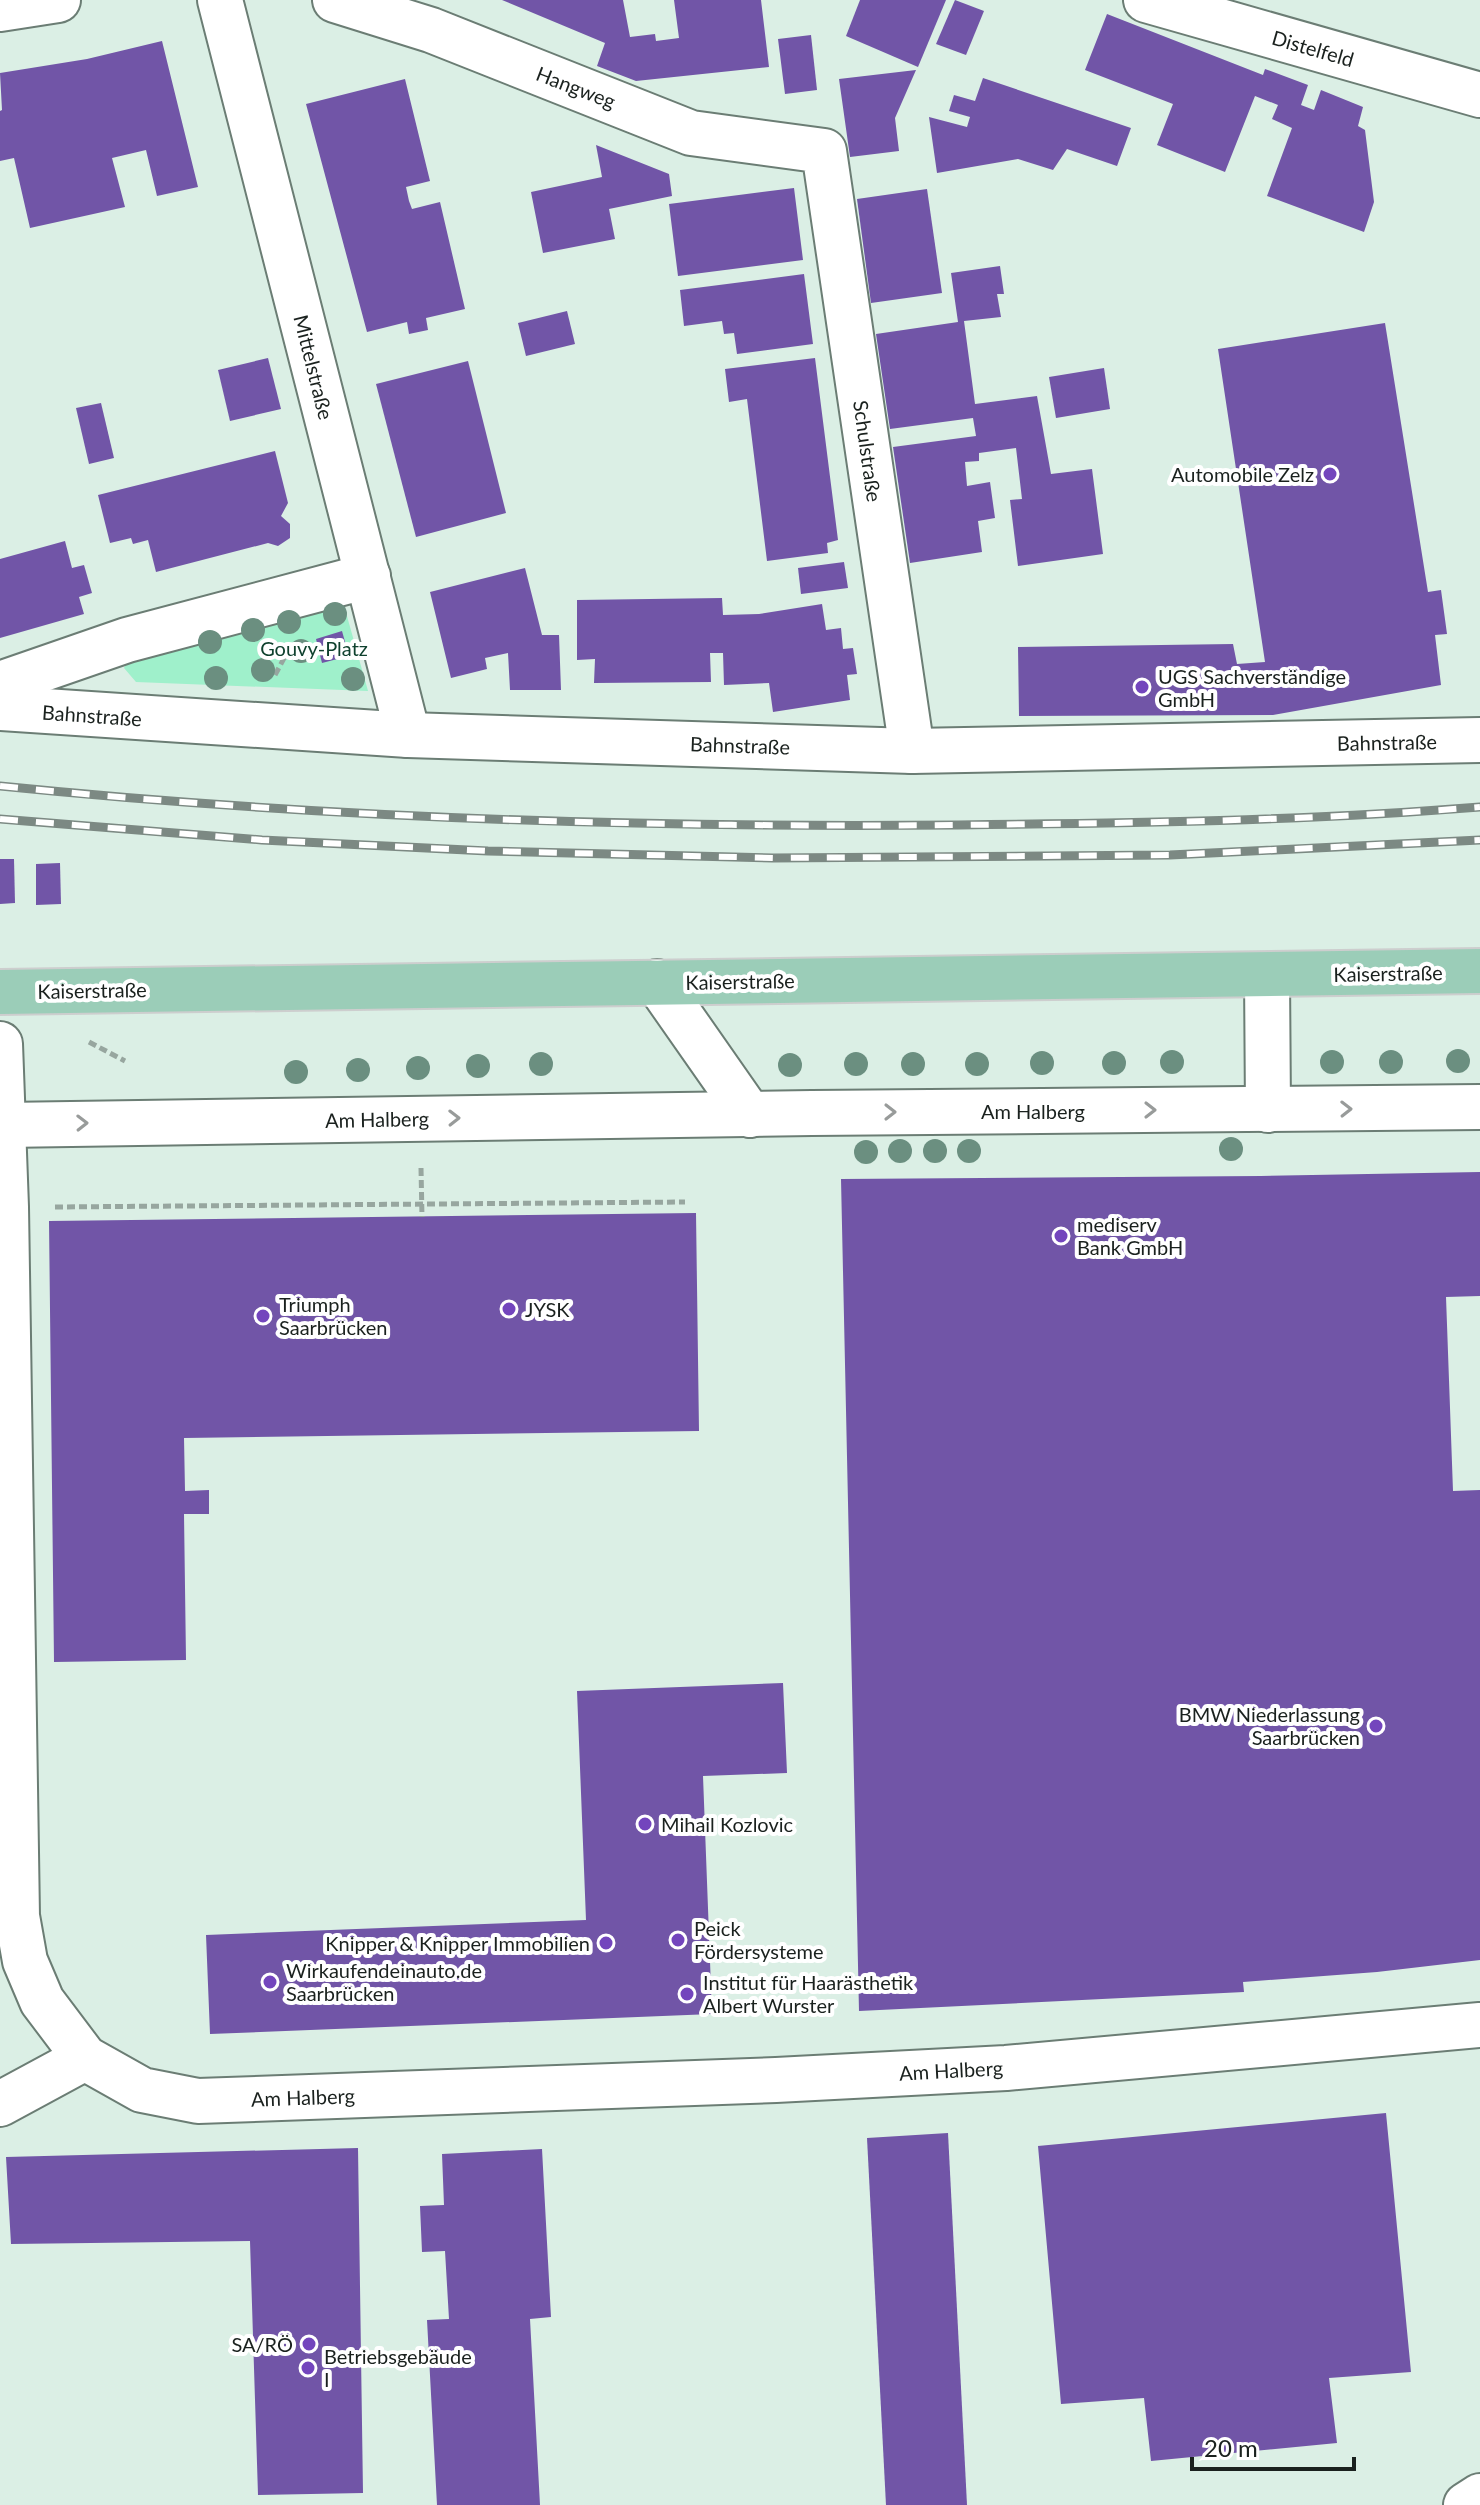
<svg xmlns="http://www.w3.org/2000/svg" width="1480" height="2505" font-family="Lato,sans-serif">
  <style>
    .green { fill: #9ff0cb }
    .building { fill: #7155a7 }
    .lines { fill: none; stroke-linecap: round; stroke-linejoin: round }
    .minor-casing { stroke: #6b7d74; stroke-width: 48 }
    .major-casing { stroke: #cdcece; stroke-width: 48 }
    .path { stroke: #97a69f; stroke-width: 5; stroke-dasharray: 8 4; stroke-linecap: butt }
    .minor { stroke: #fff; stroke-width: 44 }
    .major { stroke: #9bcdb8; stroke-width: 44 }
    .rail-casing { stroke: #7c8983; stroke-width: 9 }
    .rail { stroke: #fff; stroke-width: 6; stroke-dasharray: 18; stroke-linecap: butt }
    .tree { fill: #6b8f80 }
    .oneway { stroke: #989b9a }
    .poi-dot { fill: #7345bd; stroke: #fff; stroke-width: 3 }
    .labels { text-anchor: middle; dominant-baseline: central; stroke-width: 8; stroke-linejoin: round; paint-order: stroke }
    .street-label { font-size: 20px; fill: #1a211e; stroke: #fff }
    .poi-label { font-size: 20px; fill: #1a211e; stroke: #fff; text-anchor: start }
    .park-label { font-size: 20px; fill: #0f412e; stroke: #fff }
  </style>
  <rect width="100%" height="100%" fill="#dbefe5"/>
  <polygon class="green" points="330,604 345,609 368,691 136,682 124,668 131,653"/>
  <g class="building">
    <polygon points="502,0 623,0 630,37 655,34 656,41 679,38 674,0 761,0 769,67 636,81 597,66 605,43"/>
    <polygon points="860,0 946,0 918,67 846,36"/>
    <polygon points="955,0 984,11 966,55 936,44"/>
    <polygon points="1107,14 1263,75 1265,69 1308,85 1301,105 1314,110 1321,90 1363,107 1358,126 1365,130 1374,202 1364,232 1267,196 1292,128 1272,119 1278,105 1255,96 1225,172 1157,145 1173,104 1085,70"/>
    <polygon points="811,35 817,90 785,94 778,39"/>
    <polygon points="162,41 198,187 157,196 146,150 112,158 125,207 30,228 14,158 0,161 0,111 2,110 0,73 87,59"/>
    <polygon points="916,70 895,118 899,151 850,157 839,79"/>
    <polygon points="983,78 1131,128 1117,166 1067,149 1053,170 1018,159 937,173 929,117 967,127 970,117 949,111 954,95 975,101"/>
    <polygon points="405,79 430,181 406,187 409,201 412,209 440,202 465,309 426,318 428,330 409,334 407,322 367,332 306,104"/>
    <polygon points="596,145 669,174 672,196 609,209 615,239 543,253 531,192 602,177"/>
    <polygon points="794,188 803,260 678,276 669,204"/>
    <polygon points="927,189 942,293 871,303 857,199"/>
    <polygon points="1000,266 1004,294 997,294 1001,317 964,321 975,404 1037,396 1051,474 1092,469 1103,554 1018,566 1010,500 1022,499 1016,448 979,453 979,461 965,462 967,486 990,482 995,518 978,521 982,552 910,563 893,447 976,436 973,418 890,429 876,334 958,322 951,273"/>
    <polygon points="804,274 813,344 737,354 734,333 724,334 722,321 684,326 680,290"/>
    <polygon points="567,311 575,344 526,356 518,323"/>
    <polygon points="1385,323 1428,592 1441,590 1447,634 1435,635 1441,685 1273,715 1019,716 1018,647 1233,644 1237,664 1265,662 1218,349"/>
    <polygon points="268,358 281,409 230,421 218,370"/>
    <polygon points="815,358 838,540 827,543 828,553 767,561 747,399 729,402 725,369"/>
    <polygon points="468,361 506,513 416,537 376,384"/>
    <polygon points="1104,368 1110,409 1056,418 1049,377"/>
    <polygon points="101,403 114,458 89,464 76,408"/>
    <polygon points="275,451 288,503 281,516 290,524 290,538 278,546 268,543 156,572 148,540 133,544 131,538 110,543 98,495"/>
    <polygon points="65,541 72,568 84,565 92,593 79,597 84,614 0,638 0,559"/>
    <polygon points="844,562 848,588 801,594 798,568"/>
    <polygon points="525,568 542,635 559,635 561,690 510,690 508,653 485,658 487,669 451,678 430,592"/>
    <polygon points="722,598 723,615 759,614 822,604 826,630 841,628 843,649 853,648 857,674 847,675 850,700 773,712 769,683 724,685 723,653 710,653 711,682 594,683 595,659 577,660 577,600"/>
    <polygon points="342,631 349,656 322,663 316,639"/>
    <polygon points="0,859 14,859 15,903 0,904"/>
    <polygon points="60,863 61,904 36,905 36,864"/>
    <polygon points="1480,1172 1480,1296 1446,1297 1453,1491 1480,1490 1480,1960 1377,1972 1243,1982 1244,1992 859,2011 841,1179 1261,1176"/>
    <polygon points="696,1213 699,1431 184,1438 185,1491 209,1490 209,1514 184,1514 186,1660 54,1662 49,1221"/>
    <polygon points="783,1683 787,1773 703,1776 712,2014 210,2034 206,1935 586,1920 577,1691"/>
    <polygon points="1386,2113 1411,2372 1329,2378 1337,2443 1151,2461 1144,2398 1061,2404 1038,2146"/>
    <polygon points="948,2133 967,2505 886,2505 867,2138"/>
    <polygon points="358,2148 363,2493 258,2495 250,2241 11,2244 6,2157"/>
    <polygon points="542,2149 551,2317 530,2319 540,2505 437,2505 427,2320 449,2319 445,2251 422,2252 420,2206 444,2205 442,2154"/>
  </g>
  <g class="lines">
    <g class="minor-casing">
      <g id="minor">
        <polyline points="220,0 408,735"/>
        <polyline points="335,0 431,30 691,133 824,151 912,751"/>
        <polyline points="1146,0 1480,95"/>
        <polyline points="0,9 58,0"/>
        <polyline points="0,684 127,640 368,576"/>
        <polyline points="0,708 408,735 912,751 1480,740"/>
        <polyline points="1267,975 1268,1110"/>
        <polyline points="657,982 750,1115"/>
        <polyline points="0,1044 6,1207 17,1916 25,1961 42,2001 85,2058 142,2090 198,2101 776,2080 1006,2068 1480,2025"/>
        <polyline points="4,1125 812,1113 1480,1107"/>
        <polyline points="0,2104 85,2058"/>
        <polyline points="1466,2505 1480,2496"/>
      </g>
    </g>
    <g class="major-casing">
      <polyline id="major" points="0,992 1480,971"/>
    </g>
    <g class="path">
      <polyline points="275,675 289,649"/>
      <polyline points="89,1042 125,1061"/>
      <polyline points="421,1168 422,1217"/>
      <polyline points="55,1207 685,1202"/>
    </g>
    <use href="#minor" class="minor"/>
    <use href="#major" class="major"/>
    <g class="rail-casing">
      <g id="rail">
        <path d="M0 786C319 818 639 828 959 825 1133 823 1307 821 1480 807"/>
        <polyline points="0,819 262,840 488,851 773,858 1170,855 1480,840"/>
      </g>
    </g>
    <use href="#rail" class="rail"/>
  </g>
  <g class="tree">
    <circle cx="335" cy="614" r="12"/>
    <circle cx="289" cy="622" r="12"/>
    <circle cx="253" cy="630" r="12"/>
    <circle cx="210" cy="642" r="12"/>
    <circle cx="301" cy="651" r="12"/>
    <circle cx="263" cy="670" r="12"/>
    <circle cx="216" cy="678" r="12"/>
    <circle cx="353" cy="679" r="12"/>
    <circle cx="1458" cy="1061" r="12"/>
    <circle cx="1172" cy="1062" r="12"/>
    <circle cx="1332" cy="1062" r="12"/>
    <circle cx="1391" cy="1062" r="12"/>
    <circle cx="1042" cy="1063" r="12"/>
    <circle cx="1114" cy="1063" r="12"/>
    <circle cx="541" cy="1064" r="12"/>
    <circle cx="856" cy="1064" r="12"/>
    <circle cx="913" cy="1064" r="12"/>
    <circle cx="977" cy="1064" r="12"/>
    <circle cx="790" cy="1065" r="12"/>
    <circle cx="478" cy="1066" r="12"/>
    <circle cx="418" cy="1068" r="12"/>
    <circle cx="358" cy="1070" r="12"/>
    <circle cx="296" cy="1072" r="12"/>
    <circle cx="1231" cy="1149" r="12"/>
    <circle cx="900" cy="1151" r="12"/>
    <circle cx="935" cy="1151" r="12"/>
    <circle cx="969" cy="1151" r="12"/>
    <circle cx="866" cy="1152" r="12"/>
  </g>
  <defs><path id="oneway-chevron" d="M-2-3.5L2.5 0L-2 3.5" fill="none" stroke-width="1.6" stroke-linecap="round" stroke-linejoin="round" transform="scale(2)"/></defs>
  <g class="oneway">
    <use href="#oneway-chevron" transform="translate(1346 1109) rotate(-1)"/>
    <use href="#oneway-chevron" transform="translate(1150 1110)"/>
    <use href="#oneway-chevron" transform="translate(890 1112)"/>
    <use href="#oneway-chevron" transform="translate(454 1118) rotate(-1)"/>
    <use href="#oneway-chevron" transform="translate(82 1123) rotate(-1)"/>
  </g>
  <g class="poi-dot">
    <circle cx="1330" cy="474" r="8"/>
    <circle cx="1142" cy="687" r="8"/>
    <circle cx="1061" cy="1236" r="8"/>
    <circle cx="509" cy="1309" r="8"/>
    <circle cx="263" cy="1316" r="8"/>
    <circle cx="1376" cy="1726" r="8"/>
    <circle cx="645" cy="1824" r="8"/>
    <circle cx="678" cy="1940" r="8"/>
    <circle cx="606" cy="1943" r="8"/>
    <circle cx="270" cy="1982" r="8"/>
    <circle cx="687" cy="1994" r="8"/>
    <circle cx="309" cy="2344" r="8"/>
    <circle cx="308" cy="2368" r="8"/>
  </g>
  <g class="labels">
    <g class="street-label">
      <text transform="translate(1313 48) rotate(16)">Distelfeld</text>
      <text transform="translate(576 87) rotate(21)">Hangweg</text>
      <text transform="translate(314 367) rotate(76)">Mittelstraße</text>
      <text transform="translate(868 451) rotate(82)">Schulstraße</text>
      <text transform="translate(92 715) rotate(4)">Bahnstraße</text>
      <text transform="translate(1387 742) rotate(-1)">Bahnstraße</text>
      <text transform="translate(740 745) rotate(2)">Bahnstraße</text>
      <text transform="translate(1388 973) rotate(-1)">Kaiserstraße</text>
      <text transform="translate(740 981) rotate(-1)">Kaiserstraße</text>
      <text transform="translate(92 990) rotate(-1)">Kaiserstraße</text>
      <text x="1033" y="1111">Am Halberg</text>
      <text transform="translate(377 1119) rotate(-1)">Am Halberg</text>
      <text transform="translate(951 2070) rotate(-3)">Am Halberg</text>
      <text transform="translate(303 2097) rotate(-2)">Am Halberg</text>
    </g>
    <g class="poi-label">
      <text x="1314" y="474" text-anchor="end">Automobile Zelz</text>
      <text x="1158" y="676">UGS Sachverständige<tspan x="1158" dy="23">GmbH</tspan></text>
      <text x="1077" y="1224">mediserv<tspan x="1077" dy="23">Bank GmbH</tspan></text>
      <text x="279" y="1304">Triumph<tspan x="279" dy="23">Saarbrücken</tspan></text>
      <text x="525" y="1309">JYSK</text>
      <text x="1360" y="1714" text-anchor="end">BMW Niederlassung<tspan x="1360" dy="23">Saarbrücken</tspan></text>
      <text x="661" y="1824">Mihail Kozlovic</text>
      <text x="694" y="1928">Peick<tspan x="694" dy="23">Fördersysteme</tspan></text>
      <text x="590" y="1943" text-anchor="end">Knipper &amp; Knipper Immobilien</text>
      <text x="286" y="1970">Wirkaufendeinauto.de<tspan x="286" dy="23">Saarbrücken</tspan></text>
      <text x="703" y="1982">Institut für Haarästhetik<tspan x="703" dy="23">Albert Wurster</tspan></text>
      <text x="293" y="2344" text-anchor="end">SA/RÖ</text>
      <text x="324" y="2356">Betriebsgebäude<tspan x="324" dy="23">I</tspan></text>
    </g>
    <g class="park-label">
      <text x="314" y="648">Gouvy-Platz</text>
    </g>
  </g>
  <path d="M1192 2457v12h162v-12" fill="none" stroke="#1a211e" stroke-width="4"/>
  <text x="1204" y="2457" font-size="24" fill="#1a211e" stroke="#ffffff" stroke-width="6" paint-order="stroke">20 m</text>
</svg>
